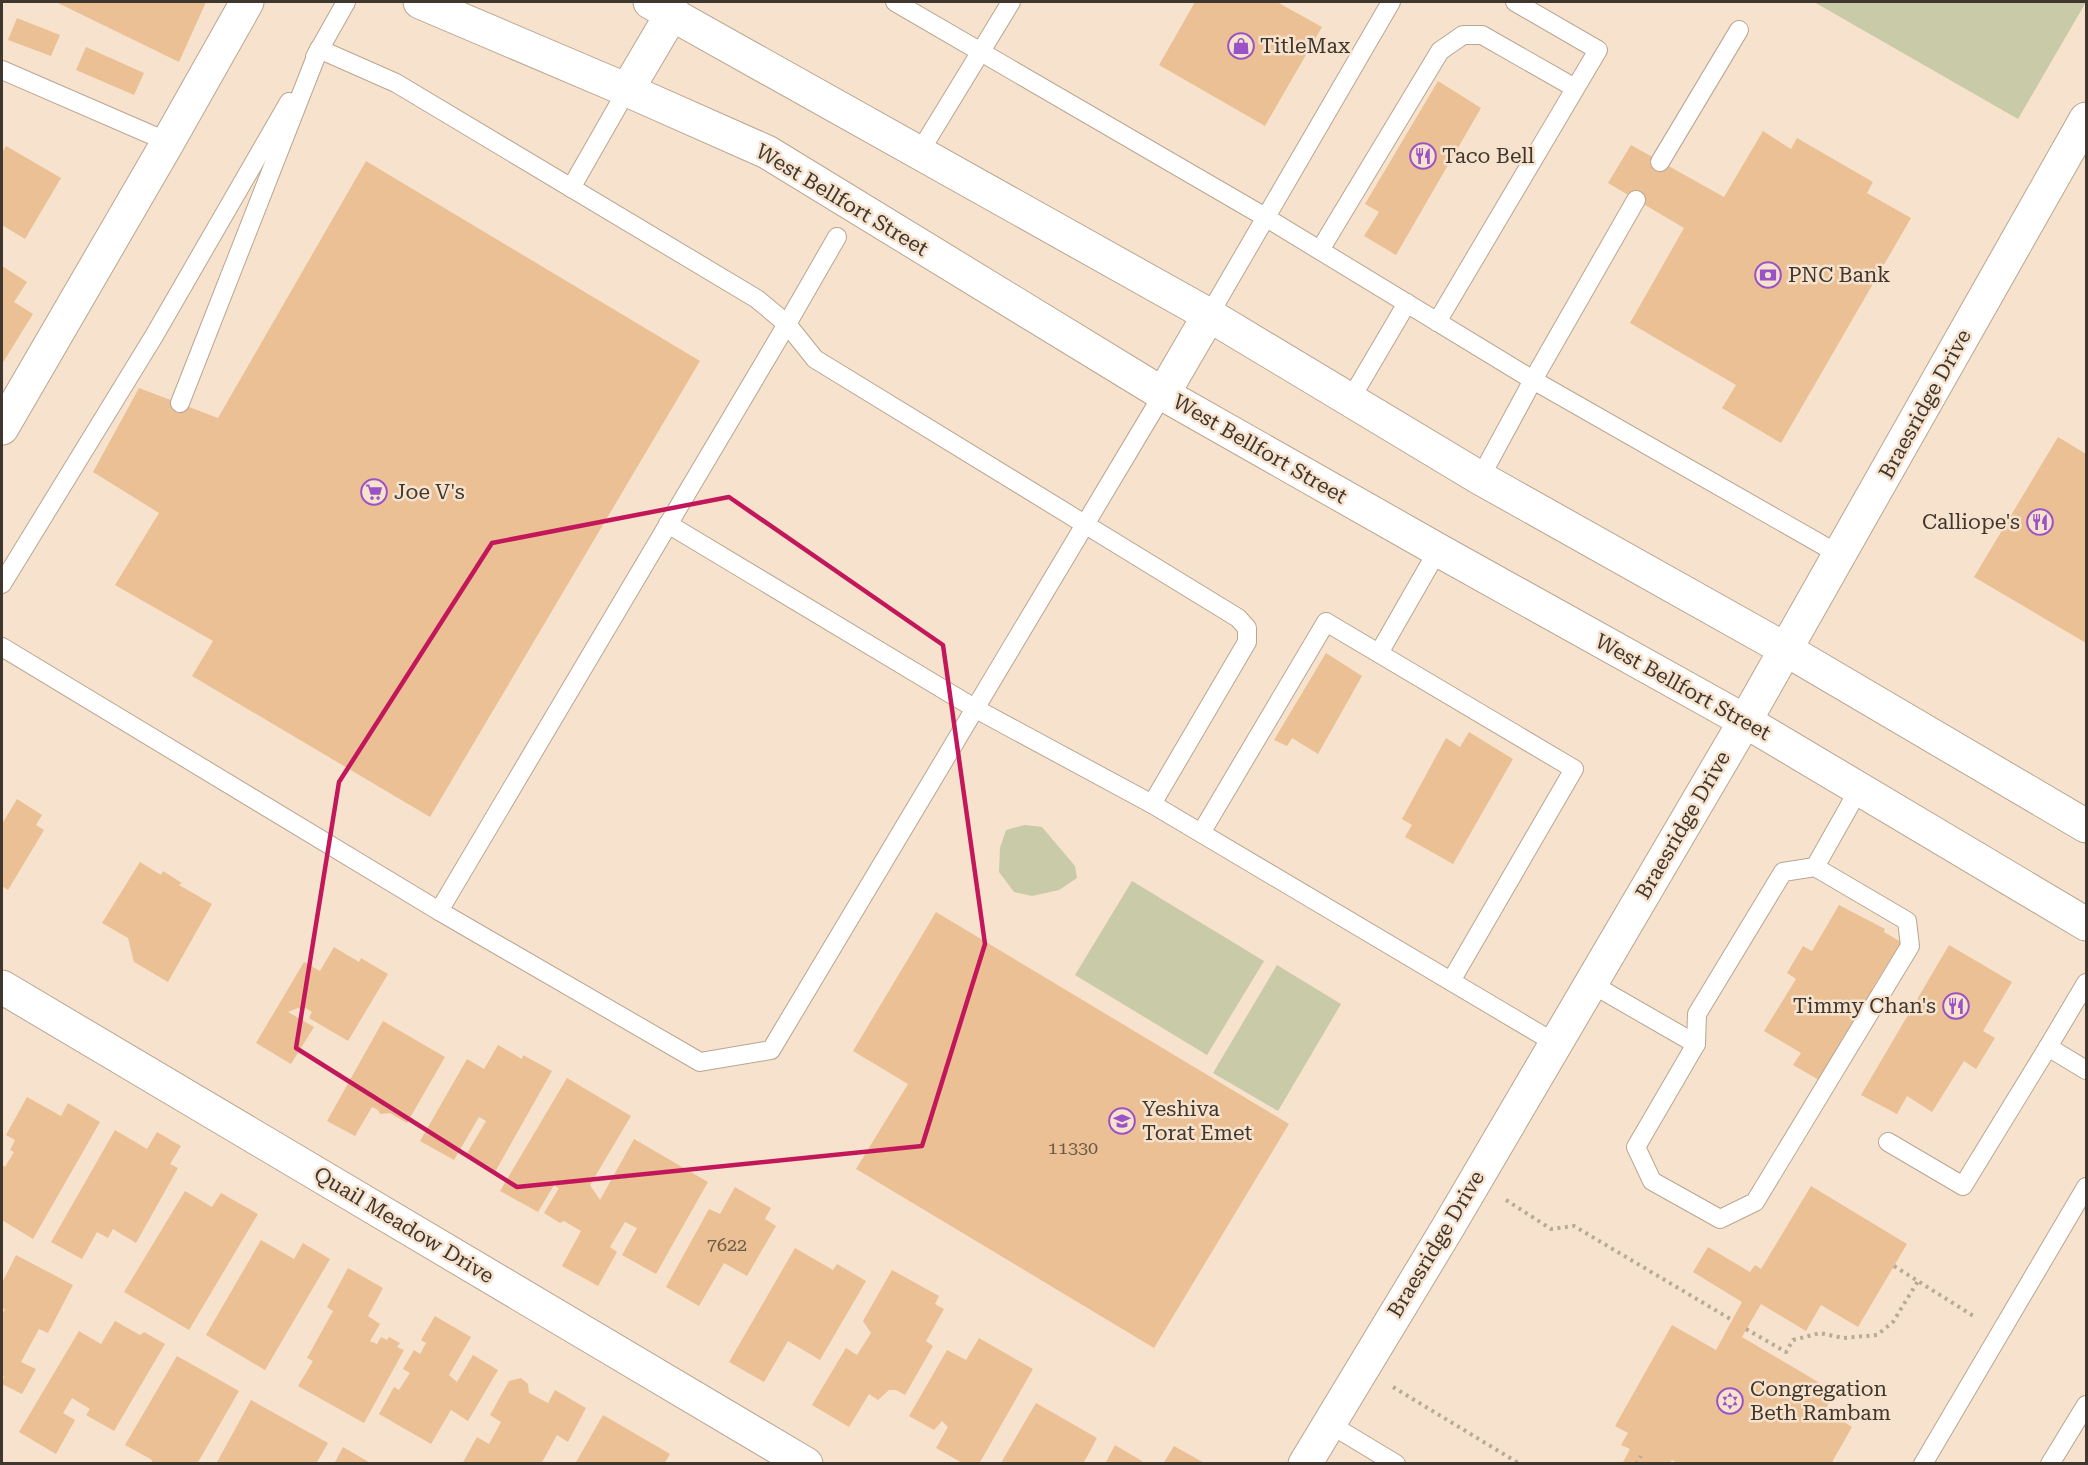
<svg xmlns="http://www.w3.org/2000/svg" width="2088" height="1465" font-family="'Roboto Serif',serif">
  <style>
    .green { fill: #c8caa8 }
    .building { fill: #eac094 }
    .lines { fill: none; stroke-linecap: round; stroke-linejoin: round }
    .lane-casing { stroke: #b9a691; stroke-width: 20 }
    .street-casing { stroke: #b9a691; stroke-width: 35 }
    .secondary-casing { stroke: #b9a691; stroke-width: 35 }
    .path { stroke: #b9a997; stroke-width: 4; stroke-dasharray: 3 4.5; stroke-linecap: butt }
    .lane { stroke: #fff; stroke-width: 18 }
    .street { stroke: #fff; stroke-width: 33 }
    .secondary { stroke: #fff; stroke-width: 33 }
    .marked { fill: none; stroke: #c2185b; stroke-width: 4.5; stroke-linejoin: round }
    .labels { text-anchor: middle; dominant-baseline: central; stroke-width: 5; stroke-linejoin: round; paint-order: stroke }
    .number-label { font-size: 18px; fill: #6a5948 }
    .poi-label { font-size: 21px; fill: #3f372e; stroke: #f7e3cd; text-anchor: start }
    .street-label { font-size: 21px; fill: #3f372e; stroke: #f7e3cd }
  </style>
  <rect width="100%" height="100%" fill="#f7e3cd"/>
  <g class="green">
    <polygon points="1814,2 2086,2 2018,119"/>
    <polygon points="1025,825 1042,827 1075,866 1077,878 1059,890 1032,896 1014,892 999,872 1000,848 1006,830"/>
    <polygon points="1132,881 1264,961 1207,1055 1075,975"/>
    <polygon points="1277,965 1341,1004 1278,1111 1213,1073"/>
  </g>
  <g class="building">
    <polygon points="59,2 206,2 179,62 58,3"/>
    <polygon points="1195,2 1277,2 1322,27 1265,126 1159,65"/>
    <polygon points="17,18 60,35 51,56 8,40"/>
    <polygon points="86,47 144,73 134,95 76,70"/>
    <polygon points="1438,81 1481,108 1396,255 1364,236 1379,212 1365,204"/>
    <polygon points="1763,131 1791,149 1797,138 1873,182 1867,193 1911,218 1781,443 1722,408 1736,385 1630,323 1684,228 1608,183 1631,145 1724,197"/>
    <polygon points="6,146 61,178 25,239 2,225 2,153"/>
    <polygon points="366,161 700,361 430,817 192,676 213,641 115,585 159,513 93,472 139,388 218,418"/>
    <polygon points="2,266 27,282 14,302 33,314 2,364"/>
    <polygon points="2058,437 2086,454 2086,643 1974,577"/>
    <polygon points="1326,653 1362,676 1318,754 1292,738 1287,746 1274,740"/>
    <polygon points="1469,732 1513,759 1453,864 1405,837 1412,825 1402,819 1446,738 1460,747"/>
    <polygon points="17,799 42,815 36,825 44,830 8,890 2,886 2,824"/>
    <polygon points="140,862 161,875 163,871 182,883 179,885 212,904 168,982 134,962 128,938 102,923"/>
    <polygon points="1839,905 1885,929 1884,932 1901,942 1872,989 1877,992 1819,1080 1793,1065 1801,1053 1764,1031 1796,979 1787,973 1803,946 1812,951"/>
    <polygon points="936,912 1289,1124 1154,1348 856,1169 908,1084 853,1051"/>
    <polygon points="1949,945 2012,982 1983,1031 1995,1038 1976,1069 1964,1061 1932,1112 1907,1096 1897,1114 1861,1095"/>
    <polygon points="334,947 359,962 361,958 388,974 348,1041 309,1018 312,1012 304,1007 302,1010 298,1008 288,1012 314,1027 291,1064 256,1043 304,962 320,971"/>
    <polygon points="383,1021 445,1057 407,1123 390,1113 380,1114 378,1110 372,1107 355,1136 327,1121"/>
    <polygon points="498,1045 522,1059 523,1055 552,1071 495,1172 466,1155 486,1121 479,1117 454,1160 420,1141 467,1059 484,1069"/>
    <polygon points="567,1078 631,1116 590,1185 600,1200 634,1139 708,1182 656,1274 622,1255 637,1228 625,1222 610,1247 617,1252 598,1286 562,1266 581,1231 564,1221 560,1223 544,1213 559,1188 554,1185 538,1212 500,1191"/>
    <polygon points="27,1097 61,1116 68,1103 100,1122 33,1239 2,1220 2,1165 5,1167 14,1152 10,1150 15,1140 6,1135"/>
    <polygon points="115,1130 147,1149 157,1132 181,1146 170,1164 178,1168 136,1243 113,1229 108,1238 97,1232 82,1259 51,1242"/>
    <polygon points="1811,1186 1907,1244 1858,1327 1821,1305 1806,1331 1761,1304 1742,1337 1835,1392 1825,1410 1852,1427 1831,1464 1678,1464 1672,1460 1669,1464 1622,1464 1630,1449 1621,1445 1628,1433 1615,1426 1672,1325 1716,1350 1742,1302 1693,1272 1708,1247 1750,1272 1755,1265 1761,1269"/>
    <polygon points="735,1187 771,1208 765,1219 776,1226 747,1276 724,1263 699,1306 666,1287 709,1209 720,1214"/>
    <polygon points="185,1191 212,1207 221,1193 258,1214 189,1330 124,1292"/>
    <polygon points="261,1240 294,1259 303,1243 330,1259 265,1370 206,1335"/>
    <polygon points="795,1248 833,1270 837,1264 866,1281 820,1360 788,1341 764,1382 729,1362"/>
    <polygon points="16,1255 73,1285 48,1333 39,1329 21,1362 36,1369 22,1394 2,1384 4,1376 2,1375 2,1315 5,1309 2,1308 2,1283"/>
    <polygon points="348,1268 383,1288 368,1316 380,1324 370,1341 377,1344 381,1337 387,1340 389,1337 400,1343 397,1347 404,1350 364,1423 298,1386 313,1361 307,1358 333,1311 327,1307"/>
    <polygon points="892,1270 939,1296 935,1304 944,1309 926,1341 933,1346 905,1395 896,1390 889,1390 878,1400 869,1394 849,1427 812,1405 846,1348 857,1355 871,1333 863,1321"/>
    <polygon points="435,1316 471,1337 449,1375 457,1382 473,1355 498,1370 468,1421 451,1410 431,1444 379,1414 394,1387 399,1390 410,1373 403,1369 414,1350 420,1354 426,1343 421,1340"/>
    <polygon points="115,1321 140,1335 144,1332 165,1344 114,1431 86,1415 90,1409 72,1398 63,1413 75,1420 56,1454 19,1432 79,1331 101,1344"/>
    <polygon points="979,1338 1033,1369 979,1464 964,1464 936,1448 948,1427 942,1421 934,1430 909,1416 947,1350 966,1360"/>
    <polygon points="177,1356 239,1391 197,1464 151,1464 152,1460 125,1445"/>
    <polygon points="521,1378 528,1384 529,1393 548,1403 555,1390 586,1408 568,1442 557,1435 541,1464 462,1464 477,1437 489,1444 501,1422 490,1415 509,1381"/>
    <polygon points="251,1400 328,1443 316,1464 216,1464"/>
    <polygon points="1036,1403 1097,1438 1083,1464 1006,1464 1002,1461"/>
    <polygon points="603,1415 670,1454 664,1464 575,1464"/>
    <polygon points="1115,1445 1142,1461 1141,1464 1105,1464"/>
    <polygon points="1174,1446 1206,1464 1163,1464"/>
    <polygon points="343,1447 372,1464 334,1464"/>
  </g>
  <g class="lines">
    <g class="lane-casing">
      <g id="lane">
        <polyline points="895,2 1265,217 1533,380 1840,555"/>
        <polyline points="315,57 346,2"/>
        <polyline points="2,70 168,142"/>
        <polyline points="919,153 1011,2"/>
        <polyline points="1660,162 1739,30"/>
        <polyline points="571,188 627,90"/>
        <polyline points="837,237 787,324 439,911 700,1062 771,1050 1163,394"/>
        <polyline points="1320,250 1440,51 1463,35 1482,35 1575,88"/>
        <polyline points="1209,315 1391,2"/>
        <polyline points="1437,322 1598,50 1515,2"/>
        <polyline points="1350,400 1407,303"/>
        <polyline points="180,403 319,49 396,83 757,299 787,324 815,359 1238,618 1247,628 1247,642 1152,804"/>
        <polyline points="1480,478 1533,380 1636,200"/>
        <polyline points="668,524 976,709 1152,804 1555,1043"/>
        <polyline points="2,584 154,336 289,102"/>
        <polyline points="2,647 439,911"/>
        <polyline points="1379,653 1438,550"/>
        <polyline points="1201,833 1326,622 1574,769 1451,981"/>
        <polyline points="1815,867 1907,921 1910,946 1755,1202 1720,1219 1652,1181 1636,1147 1696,1044 1697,1014 1783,872 1815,867 1859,789"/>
        <polyline points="1590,983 1696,1044"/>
        <polyline points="2086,983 2048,1047 2086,1070"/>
        <polyline points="1888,1142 1963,1186 2048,1047"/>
        <polyline points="1328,1423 1396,1464"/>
        <polyline points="1923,1464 2086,1187"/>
        <polyline points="2050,1464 2086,1405"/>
      </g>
    </g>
    <g class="street-casing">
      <g id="street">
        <polyline points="2,428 168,142 247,2"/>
        <polyline points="2,987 806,1464"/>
      </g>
    </g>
    <g class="secondary-casing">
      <g id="secondary">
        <polyline points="420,2 627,90 767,152 1163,394 1438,550 1745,721 2086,924"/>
        <polyline points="650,2 1209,315 1480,478 1785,649 2086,826"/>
        <polyline points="627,90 673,12"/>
        <polyline points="1163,394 1209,315"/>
        <polyline points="1305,1464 1447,1229 1745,721 2086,119"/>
      </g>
    </g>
    <g class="path">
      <polyline points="1506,1200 1551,1229 1574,1226 1732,1320"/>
      <polyline points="1894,1266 1975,1317"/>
      <polyline points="1746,1329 1786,1352 1793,1340 1820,1333 1843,1338 1877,1335 1893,1322 1918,1281"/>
      <polyline points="1393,1387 1520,1464"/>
      <polyline points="1831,1463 1832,1464"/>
      <polyline points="1636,1464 1641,1456"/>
    </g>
    <use href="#lane" class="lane"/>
    <use href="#street" class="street"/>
    <use href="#secondary" class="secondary"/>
  </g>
  <path class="marked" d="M729 497 943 645 985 944 922 1146 517 1187 296 1048 339 782 492 543Z"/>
  <defs>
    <g id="shop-ring" transform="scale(1.35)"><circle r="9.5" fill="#f7e3cd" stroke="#9a53c7" stroke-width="1.5"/><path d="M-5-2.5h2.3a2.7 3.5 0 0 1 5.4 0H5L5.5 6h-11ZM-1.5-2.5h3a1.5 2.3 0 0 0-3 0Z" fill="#9a53c7"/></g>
    <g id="restaurant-ring" transform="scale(1.35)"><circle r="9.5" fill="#f7e3cd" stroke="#9a53c7" stroke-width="1.5"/><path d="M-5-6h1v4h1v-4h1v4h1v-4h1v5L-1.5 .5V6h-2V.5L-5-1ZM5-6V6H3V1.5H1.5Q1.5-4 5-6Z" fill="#9a53c7"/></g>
    <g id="bank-ring" transform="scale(1.35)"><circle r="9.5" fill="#f7e3cd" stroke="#9a53c7" stroke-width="1.5"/><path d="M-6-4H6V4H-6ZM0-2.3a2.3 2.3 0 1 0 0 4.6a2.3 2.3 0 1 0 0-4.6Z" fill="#9a53c7"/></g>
    <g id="supermarket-ring" transform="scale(1.35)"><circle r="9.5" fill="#f7e3cd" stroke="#9a53c7" stroke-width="1.5"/><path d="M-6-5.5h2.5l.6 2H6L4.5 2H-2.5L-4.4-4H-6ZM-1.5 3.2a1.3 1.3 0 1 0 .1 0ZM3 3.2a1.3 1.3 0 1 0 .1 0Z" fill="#9a53c7"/></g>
    <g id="school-ring" transform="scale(1.35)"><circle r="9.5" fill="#f7e3cd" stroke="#9a53c7" stroke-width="1.5"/><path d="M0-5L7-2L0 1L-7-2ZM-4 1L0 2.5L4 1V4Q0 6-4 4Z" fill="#9a53c7"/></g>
    <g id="synagogue-ring" transform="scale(1.35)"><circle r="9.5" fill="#f7e3cd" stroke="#9a53c7" stroke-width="1.5"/><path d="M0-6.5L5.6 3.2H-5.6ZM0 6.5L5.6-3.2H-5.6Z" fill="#9a53c7"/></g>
  </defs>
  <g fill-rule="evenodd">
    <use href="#shop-ring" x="1241" y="46"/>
    <use href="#restaurant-ring" x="1423" y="156"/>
    <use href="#bank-ring" x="1768" y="275"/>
    <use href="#supermarket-ring" x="374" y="492"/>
    <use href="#restaurant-ring" x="2040" y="522"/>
    <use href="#restaurant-ring" x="1956" y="1006"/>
    <use href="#school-ring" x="1122" y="1121"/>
    <use href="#synagogue-ring" x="1730" y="1401"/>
  </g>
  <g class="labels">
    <g class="number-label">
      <text x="1073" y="1147">11330</text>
      <text x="727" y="1244">7622</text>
    </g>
    <g class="poi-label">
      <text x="1260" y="46">TitleMax</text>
      <text x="1442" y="156">Taco Bell</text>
      <text x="1788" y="275">PNC Bank</text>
      <text x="394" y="492">Joe V's</text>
      <text x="2020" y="522" text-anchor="end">Calliope's</text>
      <text x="1936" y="1006" text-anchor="end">Timmy Chan's</text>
      <text x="1142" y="1109">Yeshiva<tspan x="1142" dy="24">Torat Emet</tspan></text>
      <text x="1750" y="1389">Congregation<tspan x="1750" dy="24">Beth Rambam</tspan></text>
    </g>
    <g class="street-label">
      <text transform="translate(842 200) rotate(31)">West Bellfort Street</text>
      <text transform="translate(1925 404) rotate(-61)">Braesridge Drive</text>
      <text transform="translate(1260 449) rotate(30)">West Bellfort Street</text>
      <text transform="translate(1683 687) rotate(29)">West Bellfort Street</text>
      <text transform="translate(1683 825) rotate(-60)">Braesridge Drive</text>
      <text transform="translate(404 1225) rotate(31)">Quail Meadow Drive</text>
      <text transform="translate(1436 1244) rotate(-59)">Braesridge Drive</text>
    </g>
  </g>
  <rect width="2088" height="1465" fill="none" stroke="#3f372e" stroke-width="6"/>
</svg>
